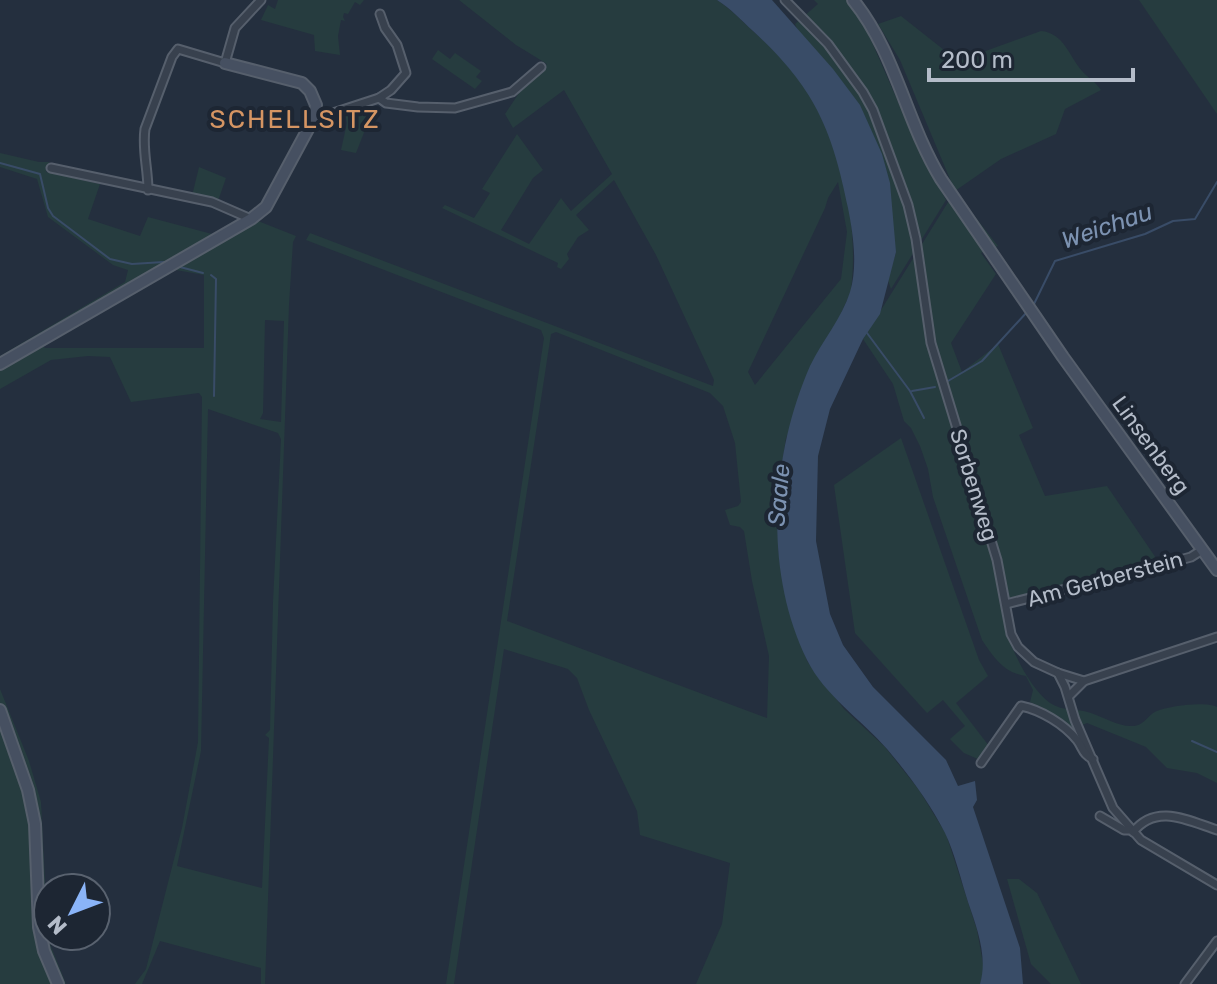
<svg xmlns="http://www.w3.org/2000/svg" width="1217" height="984" font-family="Rubik,sans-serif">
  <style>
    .green { fill: #263c3f; fill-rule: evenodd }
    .water { fill: #394c67 }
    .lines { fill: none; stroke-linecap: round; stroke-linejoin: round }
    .stream { stroke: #394c67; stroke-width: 2 }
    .street-casing { stroke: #565f6c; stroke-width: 11 }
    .secondary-casing { stroke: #565f6c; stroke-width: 14 }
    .street { stroke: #38414e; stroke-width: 7 }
    .secondary { stroke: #465061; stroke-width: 10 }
    .labels { text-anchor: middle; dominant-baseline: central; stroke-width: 8; stroke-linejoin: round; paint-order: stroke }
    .street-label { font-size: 22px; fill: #b4bcc9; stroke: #1d2633 }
    .water-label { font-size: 24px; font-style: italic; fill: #7c92b1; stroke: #1d2633 }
    .quarter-label { font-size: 26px; letter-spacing: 2px; fill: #d59563; stroke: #1d2633 }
  </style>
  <rect width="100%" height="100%" fill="#242f3e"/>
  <g class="green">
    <polygon points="278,0 364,0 360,5 355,2 348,14 344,13 343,17 345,21 341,20 338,36 340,55 315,51 314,35 261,20 268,5 275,9"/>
    <path d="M459 0H717C731 9 742 21 754 32 772 48 791 65 804 85 843 144 859 222 851 291L786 438 778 491V548L784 589 807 661 844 709 885 747 919 790 946 834 977 930 984 969 980 984H696L722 924 730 863 640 835 637 811 589 710 577 678 568 669 504 649 454 984H446L544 338 541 330 306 240 310 233 713 386 714 380 656 255 614 180 576 215 589 230 578 237 567 254 569 259 561 269 557 267 558 263 442 208 445 205 474 218 490 193 482 189 517 134 543 170 533 178 501 230 529 244 561 198 571 211 612 174 564 90 513 128 505 114 521 90 547 64 516 45ZM838 182 847 232 841 279 755 385 748 372 825 208 828 198ZM556 332 710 393 723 406 735 443 741 502 738 506 725 510 730 525 740 527 744 531 752 581 769 656 767 718 507 621 551 334Z"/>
    <polygon points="814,0 847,0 864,24 913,136 946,200 891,289 888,280 896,252 795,24 818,4"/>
    <polygon points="1139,0 1217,0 1217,114"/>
    <path d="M901 16 958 61 1041 31C1064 33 1069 56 1082 71 1088 78 1096 82 1101 90L1065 109 1056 134 1001 159 955 191 998 246 981 253 996 274 951 343 962 372 998 344 1033 428 1019 435 1045 496 1107 486 1158 561 1001 600C1000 629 1026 686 1050 703 1064 712 1077 708 1091 713 1103 717 1120 727 1132 726 1145 726 1147 715 1157 711 1169 706 1206 701 1217 707V783L1197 773 1167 768 1146 747 1087 723 1071 730 1043 708 1030 702 1033 690 1026 676C1004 673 994 658 982 640L933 497 928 469 920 446 911 428 904 421 893 384 863 339 955 191 900 60 878 24Z"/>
    <polygon points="438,50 450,59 455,53 481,71 476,77 482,81 475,89 432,59"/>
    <polygon points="367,107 367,125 356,153 341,150 347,123 345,114"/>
    <path d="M0 153 39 162H49L46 172 100 184 88 219 140 236 148 217 227 238 258 221 296 236 293 242 289 305 265 984H261V968L160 941 142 984H135L146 969 182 828 198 742 202 397 199 393 131 402 110 357 88 356 51 360 0 389V356L125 282 128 270 113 265 48 217 37 179 0 167ZM176 270 204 275V348H45L42 345ZM265 320 284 321 281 422 260 419 263 413ZM208 409 278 433 281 439 273 602 270 730 265 735 269 738 262 888 177 866 201 751Z"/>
    <polygon points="199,167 226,178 218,201 192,196"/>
    <polygon points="901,438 979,660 988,676 956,703 989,746 980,760 964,753 950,739 965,726 943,700 927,713 855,633 834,485"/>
    <polygon points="0,689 29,761 41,802 48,939 66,984 0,984"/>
    <polygon points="1007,879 1019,879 1037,893 1081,984 1051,984 1031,964"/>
  </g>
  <path class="water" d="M717 0H772L833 69 860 105 882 154 890 183 896 252 880 314 863 339 830 409 818 456 816 541 830 614 843 645 873 687 946 760 958 786 975 781 977 800 973 807 1020 948 1023 984H980C988 957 977 928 968 902 961 880 955 854 945 833 930 803 909 775 887 749 861 719 825 696 807 660 763 570 771 455 810 366 822 341 842 318 850 292 858 266 853 233 848 208 832 128 814 87 753 31 741 20 731 9 717 0Z"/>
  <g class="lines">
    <g class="stream">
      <polyline points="0,163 40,174 48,208 53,216 110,259 132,264 164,262"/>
      <polyline points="180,267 203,273"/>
      <polyline points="211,275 216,279 214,396"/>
      <polyline points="1034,304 1055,261 1145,234 1173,221 1195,219 1217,182"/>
      <polyline points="867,333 910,391 924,418"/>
      <polyline points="948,381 982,361 1027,312"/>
      <polyline points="912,391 935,387"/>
      <polyline points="1192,741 1217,752"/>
    </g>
    <g class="street-casing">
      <g id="street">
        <polyline points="785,0 828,44 863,92 873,110 908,205 916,239 931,343 997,560 1011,634 1018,647 1034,662 1058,673 1084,681"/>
        <polyline points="379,98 391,90 406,73 397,45 385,28 380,14"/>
        <polyline points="315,113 330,114 379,98 386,103 418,107 455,108 512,92 541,67"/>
        <polyline points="51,168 212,202 251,219"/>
        <path d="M148 190C148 169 142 149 145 129L172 57 178 49 225 63 235 28 261 0"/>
        <polyline points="1006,604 1165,564 1191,557 1202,550"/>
        <polyline points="1058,673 1065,687 1075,720 1113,808 1141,840 1217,885"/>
        <polyline points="1069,696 1084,681 1217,637"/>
        <path d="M981 763 1021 706C1041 710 1064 724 1077 740 1083 748 1083 755 1093 759"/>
        <polyline points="1100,816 1124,830 1131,830"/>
        <path d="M1133 832C1156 803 1187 820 1217 830"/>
        <polyline points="1185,984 1217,941"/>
      </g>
    </g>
    <g class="secondary-casing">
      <g id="secondary">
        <path d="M853 0C896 53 906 122 941 179L1063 357 1217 570"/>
        <polyline points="0,364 251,219 266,207 314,118 316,105 310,91 302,83 225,63"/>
        <polyline points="0,710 28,790 35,824 39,927 44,951 58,984"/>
      </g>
    </g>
    <use href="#street" class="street"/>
    <use href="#secondary" class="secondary"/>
  </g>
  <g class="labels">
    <g class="street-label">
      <text transform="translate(1151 445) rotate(54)">Linsenberg</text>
      <text transform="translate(974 485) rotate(73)">Sorbenweg</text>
      <text transform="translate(1105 579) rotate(-15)">Am Gerberstein</text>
    </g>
    <g class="water-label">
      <text transform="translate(1107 226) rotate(-19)">Weichau</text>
      <text transform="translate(779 495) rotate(-85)">Saale</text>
    </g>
    <g class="quarter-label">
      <text x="295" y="119">SCHELLSITZ</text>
    </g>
  </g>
  <g transform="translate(72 912) rotate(228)"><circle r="38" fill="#1d2633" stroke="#59626f" stroke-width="2"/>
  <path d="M0-6L14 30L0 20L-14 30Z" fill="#8ab4f8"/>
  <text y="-12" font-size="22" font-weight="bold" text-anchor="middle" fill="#b4bcc9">N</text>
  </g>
  <path d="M929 68v12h204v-12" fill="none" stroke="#b4bcc9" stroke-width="4"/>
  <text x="941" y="68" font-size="24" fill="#b4bcc9" stroke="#1d2633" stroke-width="6" paint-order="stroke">200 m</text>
</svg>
